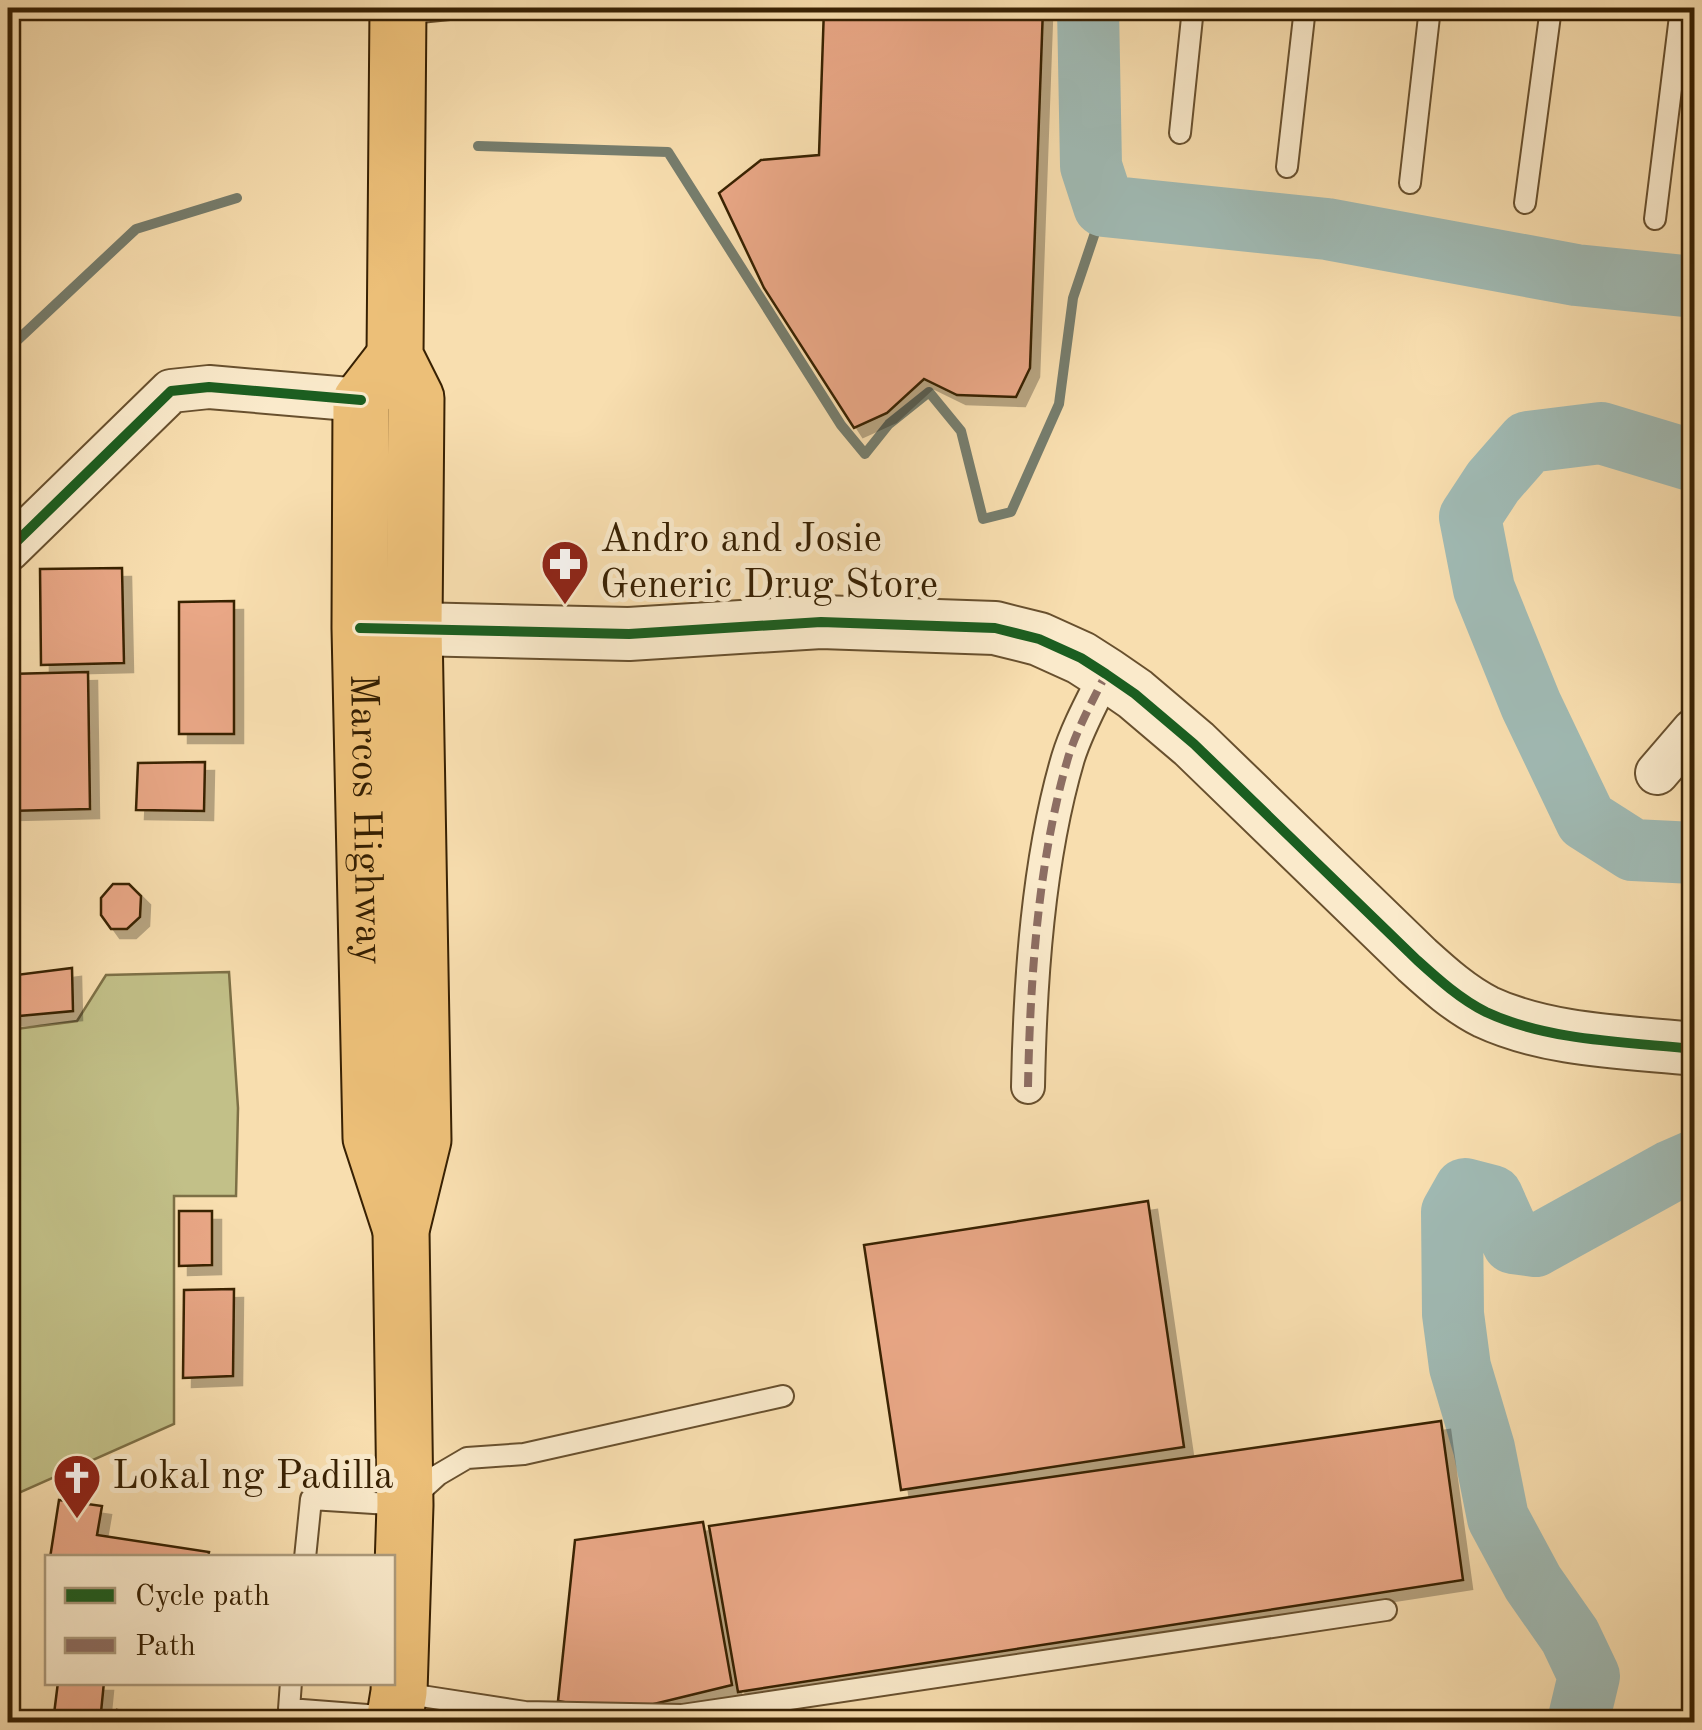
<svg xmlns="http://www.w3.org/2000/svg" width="1702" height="1730" font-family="'Old Standard TT',serif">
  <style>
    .green { fill: #c2c088; stroke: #7d7046; stroke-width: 2.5 }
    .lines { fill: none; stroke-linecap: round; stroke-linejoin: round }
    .stream { stroke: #767d6d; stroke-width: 10 }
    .river { stroke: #a0bab4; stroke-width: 62 }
    .building { fill: #e9a786; stroke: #382103; stroke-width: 2.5; filter: url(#shadow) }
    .service-casing { stroke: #68502e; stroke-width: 24 }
    .pedestrian-casing { stroke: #68502e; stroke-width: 36 }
    .minor-casing { stroke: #68502e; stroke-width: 46 }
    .tertiary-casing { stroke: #68502e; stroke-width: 56 }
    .primary-casing { stroke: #382103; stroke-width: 59 }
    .service { stroke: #faeacb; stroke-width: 20 }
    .pedestrian { stroke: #faeacb; stroke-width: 32 }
    .minor { stroke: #faeacb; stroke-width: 42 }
    .tertiary { stroke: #faeacb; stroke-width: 52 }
    .primary { stroke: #ecbf78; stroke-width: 55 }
    .quiet { stroke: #8d6e63; stroke-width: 8; stroke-dasharray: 15 8; stroke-linecap: butt }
    .cycleway-casing { stroke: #faeacb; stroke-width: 16 }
    .cycleway { stroke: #1b5e20; stroke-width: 10 }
    .labels { text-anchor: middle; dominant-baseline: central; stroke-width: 10; stroke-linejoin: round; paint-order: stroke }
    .poi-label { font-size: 40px; fill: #382103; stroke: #faeacb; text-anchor: start }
    .street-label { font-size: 40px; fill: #382103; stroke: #faeacb }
  </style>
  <defs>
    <filter id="shadow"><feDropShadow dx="9" dy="9" stdDeviation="0" flood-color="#0004"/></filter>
  </defs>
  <rect width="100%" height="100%" fill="#f8deaf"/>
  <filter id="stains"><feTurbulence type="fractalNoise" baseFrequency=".002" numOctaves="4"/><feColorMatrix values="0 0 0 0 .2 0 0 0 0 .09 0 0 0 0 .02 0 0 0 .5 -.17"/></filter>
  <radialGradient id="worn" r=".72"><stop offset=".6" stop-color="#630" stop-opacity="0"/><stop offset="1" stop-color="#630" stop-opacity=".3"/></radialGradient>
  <polygon class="green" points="229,972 238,1108 236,1196 174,1196 174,1424 12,1496 8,1456 8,1030 77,1021 106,975"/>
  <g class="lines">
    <g class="stream">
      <polyline points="478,146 668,152 841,425 865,454 889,424 929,392 961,431 983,519 1011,512 1059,404 1073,298 1104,206"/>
      <polyline points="8,349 136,229 237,198"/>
    </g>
    <g class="river">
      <polyline points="1088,8 1091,166 1104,206 1327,229 1576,275 1694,287"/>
      <polyline points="1694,461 1601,433 1528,442 1493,482 1470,517 1484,589 1531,705 1586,820 1633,850 1694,853"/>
      <polyline points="1578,1722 1589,1676 1570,1636 1533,1583 1498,1518 1484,1448 1460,1367 1453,1314 1452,1212 1465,1189 1492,1196 1513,1243 1535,1246 1671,1171 1694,1161"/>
    </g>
  </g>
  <g class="building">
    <polygon points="824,8 1043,8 1030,368 1016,397 957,395 924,379 887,413 854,428 764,288 719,193 761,160 819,155"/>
    <polygon points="122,568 124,663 41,665 40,569"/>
    <polygon points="234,601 234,734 179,734 179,602"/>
    <polygon points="88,672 90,809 8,811 8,674"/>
    <polygon points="205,762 204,811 136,810 138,763"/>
    <polygon points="113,884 129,884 141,896 140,917 127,929 111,929 101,915 101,898"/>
    <polygon points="72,968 73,1011 8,1017 8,976"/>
    <polygon points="1148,1201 1184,1447 901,1490 864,1245"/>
    <polygon points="179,1211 212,1211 212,1265 179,1266"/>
    <polygon points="234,1289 233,1376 183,1378 184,1290"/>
    <polygon points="1441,1421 1463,1580 738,1692 709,1526"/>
    <polygon points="59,1500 102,1506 97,1535 209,1552 208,1558 50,1558"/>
    <polygon points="703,1522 732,1685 621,1712 558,1701 575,1540"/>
    <polygon points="58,1682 104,1682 100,1722 53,1722"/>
    <polygon points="117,1710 197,1722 115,1722"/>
  </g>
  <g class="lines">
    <g class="service-casing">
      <g id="service">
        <polyline points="400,14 459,8"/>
        <polyline points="1180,133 1193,8"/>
        <polyline points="1287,167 1305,8"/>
        <polyline points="1410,183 1430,8"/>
        <polyline points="1525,203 1551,8"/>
        <polyline points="1655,219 1681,8"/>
        <polyline points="305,1558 311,1499 405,1505 438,1475 467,1458 524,1454 783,1396"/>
        <polyline points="291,1682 289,1709 393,1717"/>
        <polyline points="402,1693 525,1712 682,1715 1386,1610"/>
      </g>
    </g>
    <g class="pedestrian-casing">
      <path id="pedestrian" d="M1028 1087C1030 981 1038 860 1068 758 1077 729 1092 702 1106 674"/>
    </g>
    <g class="minor-casing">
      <g id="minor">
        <polyline points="8,550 171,391 209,387 361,400"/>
        <polyline points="1657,773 1694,730"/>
      </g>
    </g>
    <g class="tertiary-casing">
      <path id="tertiary" d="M370 628 629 634 821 622 995 628 1039 639 1081 658 1106 674 1135 694 1194 744 1417 960C1438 979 1460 999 1486 1012 1548 1041 1627 1042 1694 1049"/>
    </g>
    <g class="primary-casing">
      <g id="primary">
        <path id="s1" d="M395 356 361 400 360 628 371 1138 401 1230"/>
        <polyline points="394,1722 399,1692 405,1505 401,1230 423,1140 414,627 416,398 395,356 398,8"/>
      </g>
    </g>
    <use href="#service" class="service"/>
    <use href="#pedestrian" class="pedestrian"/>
    <use href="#minor" class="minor"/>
    <use href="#tertiary" class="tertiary"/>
    <use href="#primary" class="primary"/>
    <path class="quiet" d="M1028 1087C1030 981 1038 860 1068 758 1077 729 1092 702 1106 674"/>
    <g class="cycleway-casing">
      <g id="cycleway">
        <polyline points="8,550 171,391 209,387 361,400"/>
        <path d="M360 628 629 634 821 622 995 628 1039 639 1081 658 1106 674 1135 694 1194 744 1417 960C1438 979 1460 999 1486 1012 1548 1041 1627 1042 1694 1049"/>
      </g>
    </g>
    <use href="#cycleway" class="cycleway"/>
  </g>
  <defs>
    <g id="pharmacy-pin" transform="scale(2.5)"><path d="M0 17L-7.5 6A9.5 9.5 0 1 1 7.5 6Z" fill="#8f2418" stroke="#faeacb"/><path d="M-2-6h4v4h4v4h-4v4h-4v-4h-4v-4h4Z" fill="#fff"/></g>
    <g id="church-pin" transform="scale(2.5)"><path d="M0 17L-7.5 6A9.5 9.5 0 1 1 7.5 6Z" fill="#8f2418" stroke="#faeacb"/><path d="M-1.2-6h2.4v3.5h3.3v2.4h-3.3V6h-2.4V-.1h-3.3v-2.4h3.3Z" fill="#fff"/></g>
  </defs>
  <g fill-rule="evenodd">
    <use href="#pharmacy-pin" x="565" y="564"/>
    <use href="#church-pin" x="77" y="1478"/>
  </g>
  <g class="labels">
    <g class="poi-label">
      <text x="600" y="541">Andro and Josie<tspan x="600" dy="46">Generic Drug Store</tspan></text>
      <text x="112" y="1478">Lokal ng Padilla</text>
    </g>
    <g class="street-label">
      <text stroke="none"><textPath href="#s1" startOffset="475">Marcos Highway</textPath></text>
    </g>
  </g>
  <rect width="1702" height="1730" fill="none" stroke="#f8deaf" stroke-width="40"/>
  <rect x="10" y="10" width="1682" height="1710" fill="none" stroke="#382103" stroke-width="5"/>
  <rect x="20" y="20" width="1662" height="1690" fill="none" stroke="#382103" stroke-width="2.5"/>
  <rect x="45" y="1555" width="350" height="130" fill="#faeacb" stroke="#ac9a7b" stroke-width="2.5"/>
  <rect x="65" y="1588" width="50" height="15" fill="#1b5e20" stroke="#ac9a7b" stroke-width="2.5"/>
  <text x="135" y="1605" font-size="30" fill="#382103">Cycle path</text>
  <rect x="65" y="1638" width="50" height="15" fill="#8d6e63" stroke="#ac9a7b" stroke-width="2.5"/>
  <text x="135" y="1655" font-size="30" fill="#382103">Path</text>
  <rect width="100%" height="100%" filter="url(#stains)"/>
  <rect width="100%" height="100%" fill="url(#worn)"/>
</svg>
